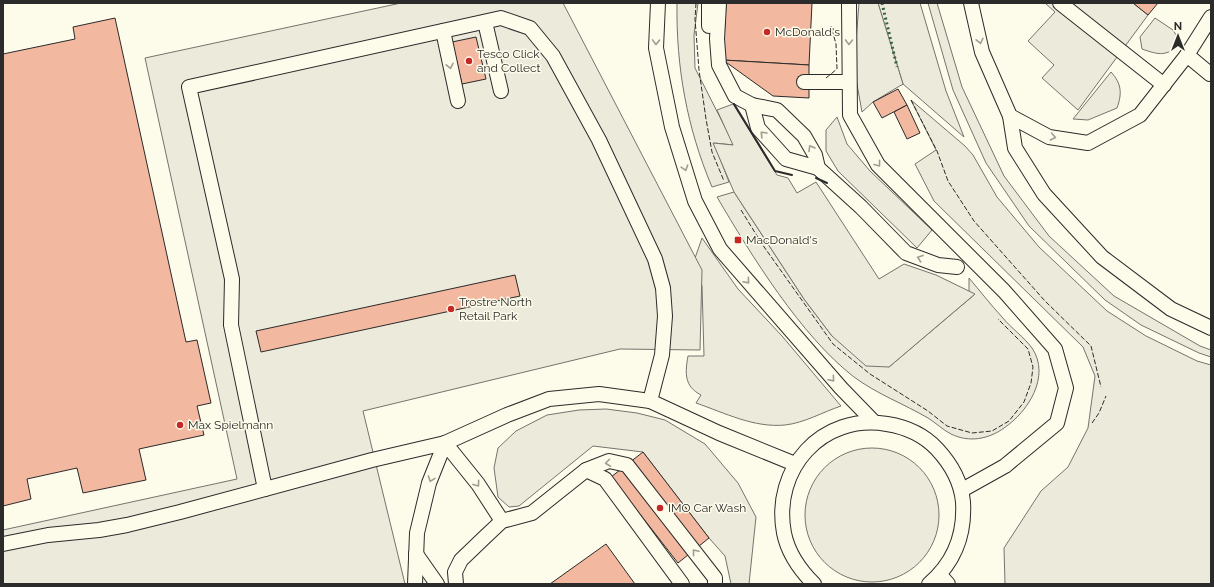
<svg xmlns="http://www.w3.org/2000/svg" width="1214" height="587" font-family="Raleway,sans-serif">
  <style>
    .green { fill: #ecebdb; stroke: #74746e }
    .parking { fill: #eceadb; stroke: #74746e }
    .building { fill: #f2b8a0; stroke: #2b2b2b }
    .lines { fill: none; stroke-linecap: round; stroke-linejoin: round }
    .service-casing { stroke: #2b2b2b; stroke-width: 16 }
    .service { stroke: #fdfbea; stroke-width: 14 }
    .hedge { stroke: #34623c; stroke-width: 3; stroke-dasharray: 2 3; stroke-linecap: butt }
    .fence { stroke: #2b2b2b; stroke-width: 1; stroke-dasharray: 5 2; stroke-linecap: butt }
    .wall { stroke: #2b2b2b; stroke-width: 2 }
    .oneway { stroke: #9e9d94 }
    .poi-dot { fill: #c62828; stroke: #fdfbea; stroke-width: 1.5 }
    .labels { text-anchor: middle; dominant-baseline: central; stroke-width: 3; stroke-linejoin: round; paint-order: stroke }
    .poi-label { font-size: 12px; fill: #2b2b2b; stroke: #fdfbea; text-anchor: start }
  </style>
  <rect width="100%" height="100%" fill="#fdfbea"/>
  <g class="green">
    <path d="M677 3H698L694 35 695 68 734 145 714 143 729 182 712 187C687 128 676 67 677 3Z"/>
    <polygon points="878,3 920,3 946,91 964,137 903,84"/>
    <polygon points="928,3 937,3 962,87 1004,176 1049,236 1114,296 1200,346 1211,350 1211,357 1199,353 1141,325 1105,300 1029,226 986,163 953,90"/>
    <path d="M1155 18 1173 30 1181 43C1167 57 1159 55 1142 49L1140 37Z"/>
    <path d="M1111 72C1122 84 1122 94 1117 108L1088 120 1073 119Z"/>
    <polygon points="911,100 965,146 973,155 997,197 1039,247 1107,311 1146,336 1197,361 1211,365 1211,584 1005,584 1004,548 1041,491 1068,467 1088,428 1095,376 1083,347 934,201 915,164 936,150"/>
    <path d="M734 192 804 299 832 336 889 367 974 295 969 291V278C980 291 991 305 1002 317 1011 328 1024 337 1032 348 1051 376 1028 412 1004 428 989 439 969 443 951 434 943 430 936 423 928 418 904 404 877 394 854 377 801 336 751 255 717 197Z"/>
    <path d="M702 238 738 289 782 336 841 406C823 412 804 423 785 425 754 428 725 413 696 403L701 395C684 386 685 373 688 356H704L702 286 694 261Z"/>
    <polygon points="606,409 637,413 665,420 705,444 738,483 756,517 749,584 731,584 725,556 709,538 643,452 593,446 519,506 509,507 498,497 494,468 498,448 516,431 547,415 579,410"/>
    <circle cx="872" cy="515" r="67"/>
  </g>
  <g class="parking">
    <polygon points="401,3 563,3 702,270 700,350 620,349 363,411 405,584 3,584 3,530 237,479 145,58"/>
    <polygon points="859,3 878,3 903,84 873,102 862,112 854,68"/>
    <polygon points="1045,3 1133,3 1148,15 1078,110 1042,78 1054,65 1028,41 1055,12"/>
    <polygon points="733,104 777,175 788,178 797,193 816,182 879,279 904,264 936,275 975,294 889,367 866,366 832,336 804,299 734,192 713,143 733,145 717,110"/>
    <polygon points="837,117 847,144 870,171 932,230 917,248 838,171 826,151 826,130"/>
  </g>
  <g class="building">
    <polygon points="726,3 812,3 809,65 723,60"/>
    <polygon points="1133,3 1158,3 1148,15"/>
    <polygon points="115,18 186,342 197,340 211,403 197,406 204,435 139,449 146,480 83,493 77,468 27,479 31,499 3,506 3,54 75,39 73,27"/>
    <polygon points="476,37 486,79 462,84 452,42"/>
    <polygon points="723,60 809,65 809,98 773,96"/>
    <polygon points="898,89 907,105 882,118 873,102"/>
    <polygon points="907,105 920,133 907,139 894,112"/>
    <polygon points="515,275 520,296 261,352 256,331"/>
    <polygon points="643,452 709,538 678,563 611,477"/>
    <polygon points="606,544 635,584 550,584"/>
  </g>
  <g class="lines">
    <g class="service-casing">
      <g id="service">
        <polyline points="658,3 656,48 672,127 695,201 720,249 841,388 873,421"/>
        <polyline points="709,3 709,26"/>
        <polyline points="719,3 717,39 719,65 735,96 752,105 777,110 804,136 815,155 818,168 861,207 906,253 938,265 957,267"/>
        <polyline points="849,3 850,115 878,165 1004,291 1055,349 1066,388 1057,423 1005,466 962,490"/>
        <polyline points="971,3 982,52 1010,116 1049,137 1088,143 1140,115 1187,55 1211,17"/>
        <polyline points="1060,3 1164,85"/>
        <polyline points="485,22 501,91"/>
        <polyline points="443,31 458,101"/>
        <polyline points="1187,55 1210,74"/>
        <polyline points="804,82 849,82"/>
        <polyline points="752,105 758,128 786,159 818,168"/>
        <polyline points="1010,116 1015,148 1044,194 1102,257 1171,309 1211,328"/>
        <polyline points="445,443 478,484 502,521"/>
        <polyline points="586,470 609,461 627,465 715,578 715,584"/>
        <polyline points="265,489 231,325 232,279 189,87 501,18 530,28 553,56 599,140 655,259 663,288 665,316 662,355 650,401"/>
        <polyline points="3,544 48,535 99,530 127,525 180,512 372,460 445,443 507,415 549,399 599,394 650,401 719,433 795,464"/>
        <polyline points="416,554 437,584"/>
        <polyline points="940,575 948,584"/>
        <polyline points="415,584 417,533 429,483 445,443"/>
        <polyline points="456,584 455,572 461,560 486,536 502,521 532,513 586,470 605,479 682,584"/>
        <path d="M814 584C800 570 788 553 784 533 772 469 822 413 887 424 906 427 924 435 937 449 951 464 961 481 963 502 965 535 955 562 929 584"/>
      </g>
    </g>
    <use href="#service" class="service"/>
    <polyline class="hedge" points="882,3 897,67"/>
    <g class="fence">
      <polyline points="696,3 695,19 699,70 706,119 712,152 724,181"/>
      <polyline points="826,78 837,69 836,44 831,26"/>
      <polyline points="911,100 937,151 948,181 974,221 1045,301 1091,346 1101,387"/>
      <polyline points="741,210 762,244 833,344 870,374 928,411 947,426 972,433 992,431 1009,421 1024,402 1031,383 1033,367 1028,349 998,319"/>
      <polyline points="1092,423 1099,413 1106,396"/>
    </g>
    <g class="wall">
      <polyline points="734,104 775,171 792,175"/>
      <polyline points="816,178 827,183"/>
    </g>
  </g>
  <defs><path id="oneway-chevron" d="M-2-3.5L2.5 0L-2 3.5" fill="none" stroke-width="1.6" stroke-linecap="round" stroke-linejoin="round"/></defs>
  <g class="oneway">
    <use href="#oneway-chevron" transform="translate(980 41) rotate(77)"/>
    <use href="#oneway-chevron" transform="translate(656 42) rotate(92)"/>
    <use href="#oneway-chevron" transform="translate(849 42) rotate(91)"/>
    <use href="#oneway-chevron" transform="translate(450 66) rotate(78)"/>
    <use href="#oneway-chevron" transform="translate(763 134) rotate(-133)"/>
    <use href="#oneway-chevron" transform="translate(1053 137) rotate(12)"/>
    <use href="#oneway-chevron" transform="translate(811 148) rotate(-120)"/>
    <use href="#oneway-chevron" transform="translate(878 164) rotate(52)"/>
    <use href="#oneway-chevron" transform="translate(685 168) rotate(72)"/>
    <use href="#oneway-chevron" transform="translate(920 258) rotate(-160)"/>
    <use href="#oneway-chevron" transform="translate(747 281) rotate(49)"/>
    <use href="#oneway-chevron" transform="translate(832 379) rotate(49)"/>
    <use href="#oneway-chevron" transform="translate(608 463) rotate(173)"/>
    <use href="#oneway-chevron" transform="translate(431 479) rotate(110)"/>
    <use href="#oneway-chevron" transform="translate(477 484) rotate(54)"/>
    <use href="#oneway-chevron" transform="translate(695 552) rotate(-130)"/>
  </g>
  <g class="poi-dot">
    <circle cx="767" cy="32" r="4"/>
    <circle cx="469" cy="61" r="4"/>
    <rect x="734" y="236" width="8" height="8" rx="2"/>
    <circle cx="451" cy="309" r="4"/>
    <circle cx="180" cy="425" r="4"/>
    <circle cx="660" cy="508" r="4"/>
  </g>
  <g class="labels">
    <g class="poi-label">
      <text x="775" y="32">McDonald's</text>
      <text x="477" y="54">Tesco Click<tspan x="477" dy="14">and Collect</tspan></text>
      <text x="746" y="240">MacDonald's</text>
      <text x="459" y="302">Trostre North<tspan x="459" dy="14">Retail Park</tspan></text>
      <text x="188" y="425">Max Spielmann</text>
      <text x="668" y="508">IMO Car Wash</text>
    </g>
  </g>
  <rect width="1214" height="587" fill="none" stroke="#2b2b2b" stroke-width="8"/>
  <g transform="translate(1178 36)" stroke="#fdfbea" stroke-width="3" paint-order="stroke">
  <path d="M0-3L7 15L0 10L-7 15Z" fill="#2b2b2b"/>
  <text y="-6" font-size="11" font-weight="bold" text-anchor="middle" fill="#2b2b2b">N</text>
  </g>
</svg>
